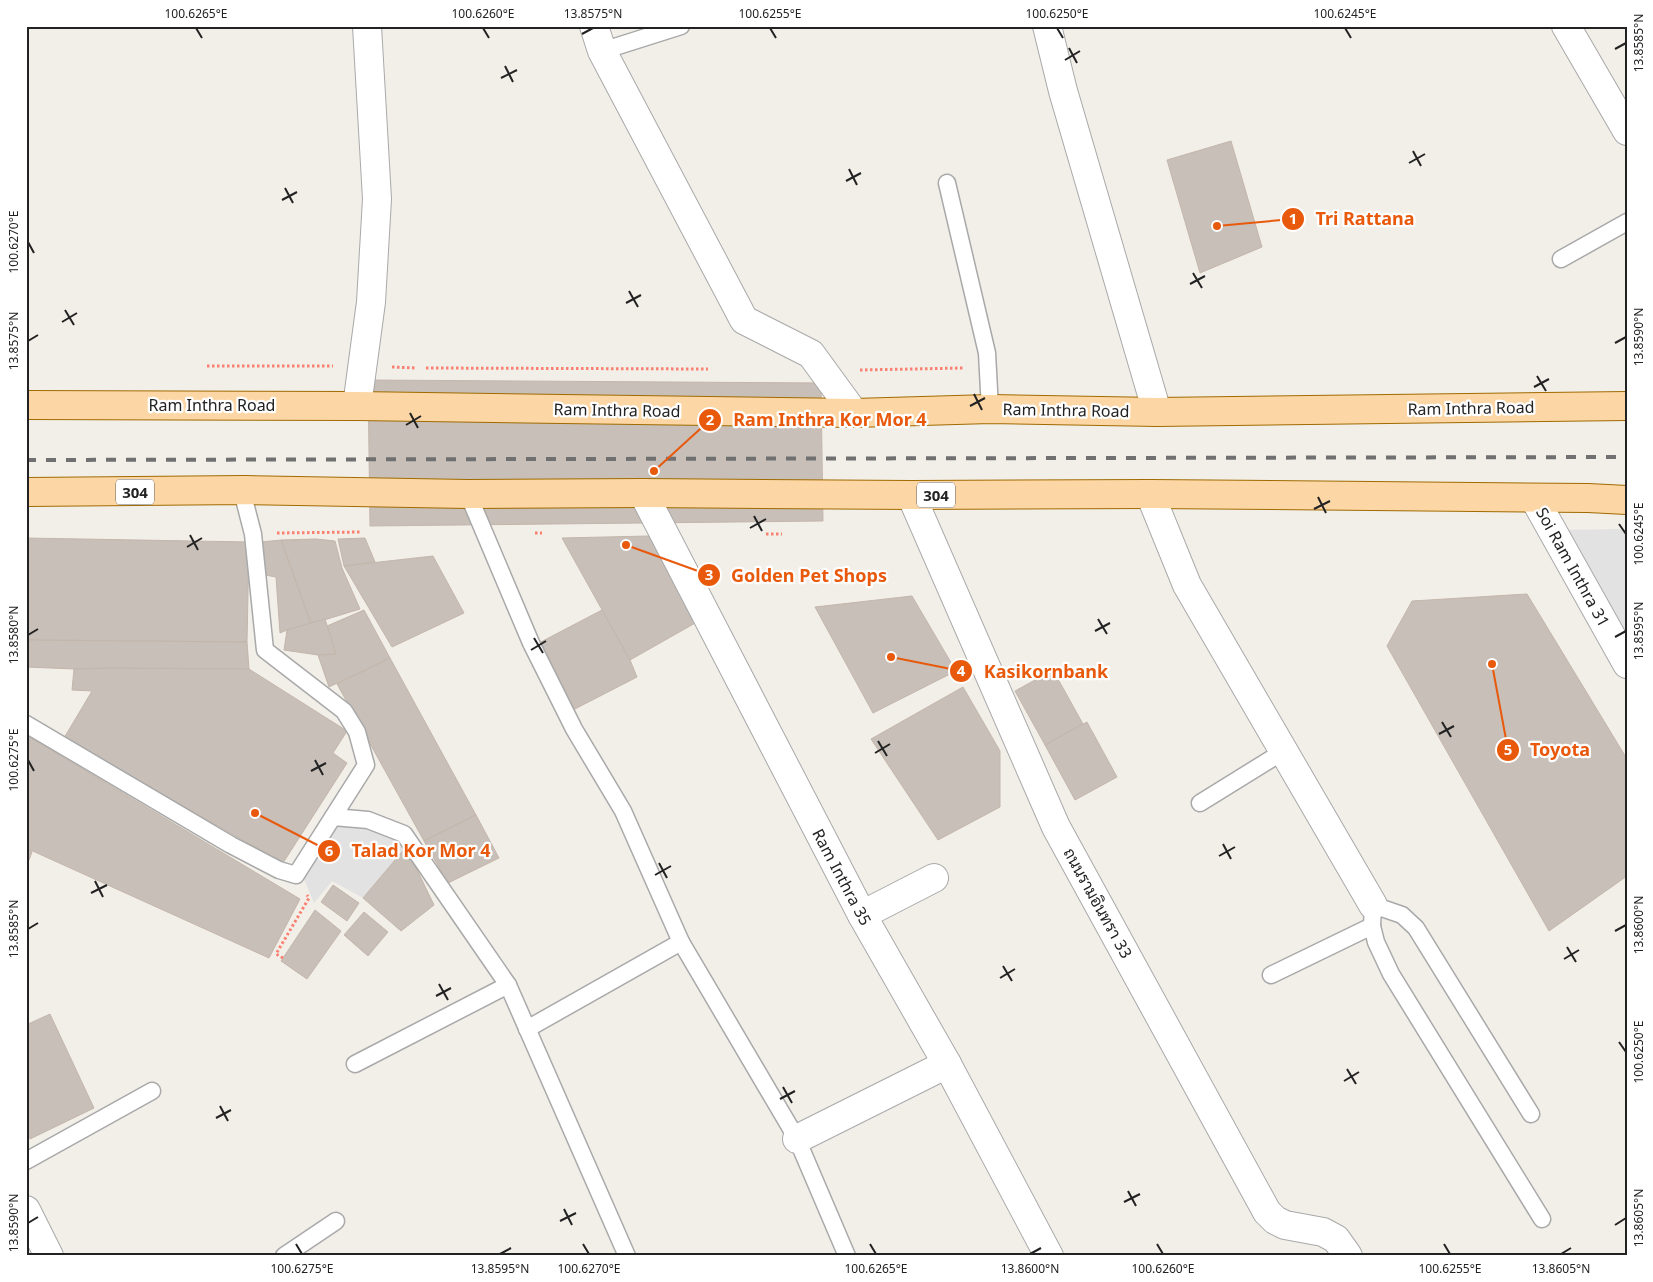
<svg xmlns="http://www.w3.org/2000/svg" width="1653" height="1282" font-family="'Noto Sans',Sarabun,sans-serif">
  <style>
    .parking { fill: #e2e2e2 }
    .building { fill: #c7bfb8; stroke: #c4b6ab }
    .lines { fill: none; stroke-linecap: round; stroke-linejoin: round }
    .service-casing { stroke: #a9a9a9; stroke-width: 19 }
    .minor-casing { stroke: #a9a9a9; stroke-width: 30 }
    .tertiary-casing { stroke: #a9a9a9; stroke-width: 30 }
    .primary-casing { stroke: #a06b00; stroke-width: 30 }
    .path { stroke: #fa8072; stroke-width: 3; stroke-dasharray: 2.5 2.5; stroke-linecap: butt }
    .service { stroke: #fff; stroke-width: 16 }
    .minor { stroke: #fff; stroke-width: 28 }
    .tertiary { stroke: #fff; stroke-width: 28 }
    .primary { stroke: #fcd6a4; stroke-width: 28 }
    .rail { stroke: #707070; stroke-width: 4; stroke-dasharray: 10 10; stroke-linecap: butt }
    .ticks { fill: none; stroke: #222; stroke-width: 2 }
    .labels { text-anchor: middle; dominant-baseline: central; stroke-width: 4.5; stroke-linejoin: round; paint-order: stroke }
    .shield { fill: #fff; stroke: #646464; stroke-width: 1 }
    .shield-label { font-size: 15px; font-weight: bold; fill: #222 }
    .street-label { font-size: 16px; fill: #222; stroke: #fff }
    .leader { fill: none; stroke: #e8590c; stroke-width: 2 }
    .callout-dot { fill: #e8590c; stroke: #fff; stroke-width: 2 }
    .mark-label { font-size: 15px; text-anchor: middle; font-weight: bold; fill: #fff }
    .callout-label { font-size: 18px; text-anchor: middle; font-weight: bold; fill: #e8590c; stroke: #fff; stroke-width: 4.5; stroke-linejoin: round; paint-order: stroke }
    .neatline { fill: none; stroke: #222; stroke-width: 2 }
    .ticks-label { font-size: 12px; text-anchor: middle; fill: #222 }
  </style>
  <rect width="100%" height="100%" fill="#f2efe9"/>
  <g class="parking">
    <polygon points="1627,529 1627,651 1554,530"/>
    <polygon points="334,818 368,822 406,847 363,898 332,881 314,903 305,881 264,865 296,876"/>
  </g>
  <g class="building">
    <polygon points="1231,141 1262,247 1200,273 1167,160"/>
    <polygon points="368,380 821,383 823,521 370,526"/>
    <polygon points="649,536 697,622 630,660 562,538"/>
    <polygon points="26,538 249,542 247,642 26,640"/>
    <polygon points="365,538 375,562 344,566 338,539"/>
    <polygon points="316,539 335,541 342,568 360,609 311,624 281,540"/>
    <polygon points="281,540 311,624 287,630 280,633 276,577 265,575 261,542"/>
    <polygon points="433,556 464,613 392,647 344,566"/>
    <polygon points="1527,594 1627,759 1627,876 1549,931 1387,646 1412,601"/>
    <polygon points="912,596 956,671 873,713 815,607"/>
    <polygon points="364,610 390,658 329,687 318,655 336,654 327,626"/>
    <polygon points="602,610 630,660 637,677 571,711 537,644"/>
    <polygon points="325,619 336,654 318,655 284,650 287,630"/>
    <polygon points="26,640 247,642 249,669 74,669 26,667"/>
    <polygon points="390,658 476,815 424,841 337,684"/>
    <polygon points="108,668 249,669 347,731 333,753 347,763 283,863 64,738 92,691 72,690 74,669"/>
    <polygon points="1053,670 1083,724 1045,745 1015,691"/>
    <polygon points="963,687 1000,751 1000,807 938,840 871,739"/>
    <polygon points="1087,722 1117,777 1075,800 1045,745"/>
    <polygon points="26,735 300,899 269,958 26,848"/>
    <polygon points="476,815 499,858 448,883 424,841"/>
    <polygon points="406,847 434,905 401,931 363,898"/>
    <polygon points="26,848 32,852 26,868"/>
    <polygon points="333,885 359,903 347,921 321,902"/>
    <polygon points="315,910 341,931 307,979 281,961"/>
    <polygon points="364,912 388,932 368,956 344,935"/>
    <polygon points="50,1014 94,1108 30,1139 26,1131 26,1025"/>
  </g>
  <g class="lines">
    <g class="service-casing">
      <g id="service">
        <polyline points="602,51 681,26"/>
        <polyline points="947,183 987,353 990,409"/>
        <polyline points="1561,259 1627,222"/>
        <polyline points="468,494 531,643 574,729 623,811 681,942 797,1139 847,1256"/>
        <polyline points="26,724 231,845 279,870 296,875 366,765 357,732 344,711 265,650 253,534 245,503 245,490"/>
        <polyline points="1200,803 1284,751"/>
        <polyline points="333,817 368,820 404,834 508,985 627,1256"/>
        <polyline points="1271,975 1372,926"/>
        <polyline points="527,1029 681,942"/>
        <polyline points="355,1064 508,985"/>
        <polyline points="1531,1114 1416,928 1402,915 1373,905 1372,926 1376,942 1391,974 1542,1219"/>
        <polyline points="26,1161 152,1091"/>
        <polyline points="284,1256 336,1221"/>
      </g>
    </g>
    <g class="minor-casing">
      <g id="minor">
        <polyline points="594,26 602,51 744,320 811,354 854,413"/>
        <polyline points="1047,26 1063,91 1157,412"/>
        <polyline points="1566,26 1627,131"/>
        <polyline points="357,406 371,302 377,199 367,26"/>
        <polyline points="643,493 862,915 947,1064 1049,1256"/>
        <polyline points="1150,494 1187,585 1373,905"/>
        <polyline points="911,495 1056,827 1267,1212 1275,1220 1285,1225 1323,1232 1336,1239 1348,1256"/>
        <polyline points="862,915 934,878"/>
        <polyline points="797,1139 947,1064"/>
      </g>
    </g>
    <g class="tertiary-casing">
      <g id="tertiary">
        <polyline points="1534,498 1627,664"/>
        <polyline points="26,1210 49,1256"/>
      </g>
    </g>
    <g class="primary-casing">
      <g id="primary">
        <polyline points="26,405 357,406 854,413 990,409 1157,412 1627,406"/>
        <polyline points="26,492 245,490 468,494 643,493 911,495 1150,494 1588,498 1627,500"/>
      </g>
    </g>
    <g class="path">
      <polyline points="207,366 333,366"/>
      <polyline points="392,367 416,368"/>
      <polyline points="426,368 708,369"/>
      <polyline points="860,370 963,368"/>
      <polyline points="277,533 361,532"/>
      <polyline points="535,533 542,533"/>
      <polyline points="766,534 782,534"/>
      <polyline points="283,958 276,954 309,898 307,895"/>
    </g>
    <use href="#service" class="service"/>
    <use href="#minor" class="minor"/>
    <use href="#tertiary" class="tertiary"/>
    <use href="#primary" class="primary"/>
    <polyline class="rail" points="26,460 1627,457"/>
  </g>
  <path class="ticks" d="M196 28 202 38M483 28 489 38M770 28 776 38M1057 28 1063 38M1345 28 1351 38M582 34 593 28M1069 48 1077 63M1615 49 1626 43M1065 60 1080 51M505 66 513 82M501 78 517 70M1413 151 1421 166M1409 163 1425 154M849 169 857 185M846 181 861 173M285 188 293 203M282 200 297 192M28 242 34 253M1193 273 1202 288M1190 284 1205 276M629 291 638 307M626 303 641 295M65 310 74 325M62 322 77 313M28 341 38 335M1615 343 1626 337M1537 376 1546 391M1534 387 1549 379M974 394 982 410M970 406 985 398M410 413 418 428M406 425 421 416M1318 497 1326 513M1314 509 1330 501M754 516 762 531M1619 524 1626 534M750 528 766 519M190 535 198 550M187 547 202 538M1098 619 1107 634M1095 631 1110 623M28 635 38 629M1615 637 1626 631M534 638 543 653M531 650 546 641M1442 722 1451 737M1439 734 1454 726M878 741 887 756M875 753 890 744M28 760 34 771M315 760 323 775M311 771 326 763M1223 844 1231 859M1219 856 1235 847M659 863 667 878M655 875 671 866M95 881 103 897M91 893 107 885M28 929 38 923M1615 931 1626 925M1567 947 1576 962M1564 959 1579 950M1003 966 1012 981M1000 978 1015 969M439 984 448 1000M436 996 451 988M1619 1042 1626 1052M1347 1069 1356 1084M1344 1081 1359 1072M783 1087 792 1103M780 1099 795 1091M220 1106 228 1121M216 1118 231 1110M1128 1191 1136 1206M1124 1202 1140 1194M564 1209 572 1225M560 1221 576 1213M28 1223 38 1217M1615 1225 1626 1218M296 1244 302 1254M583 1244 589 1254M870 1244 876 1254M1157 1244 1163 1254M1444 1244 1450 1254M500 1254 511 1248M1030 1254 1041 1248M1561 1254 1571 1248"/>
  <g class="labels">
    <g class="shield">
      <rect x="116" y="479.5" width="38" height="25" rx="4"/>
      <rect x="917" y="482.5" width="38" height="25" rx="4"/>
    </g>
    <g class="shield-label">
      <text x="135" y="492">304</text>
      <text x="936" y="495">304</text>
    </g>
    <g class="street-label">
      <text x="212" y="405">Ram Inthra Road</text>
      <text transform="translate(1471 408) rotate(-1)">Ram Inthra Road</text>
      <text transform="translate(617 410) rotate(1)">Ram Inthra Road</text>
      <text transform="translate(1066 410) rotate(1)">Ram Inthra Road</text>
      <text transform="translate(1573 567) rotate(61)">Soi Ram Inthra 31</text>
      <text transform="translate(842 877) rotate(62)">Ram Inthra 35</text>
      <text transform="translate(1098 903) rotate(61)">ถนนรามอินทรา 33</text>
    </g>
  </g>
  <path class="leader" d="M1217 226L1293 219M654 471L710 420M626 545L709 575M891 657L961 671M1492 664L1508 750M255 813L329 851"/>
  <g class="callout-dot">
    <circle cx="1217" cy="226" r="5"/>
    <circle cx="654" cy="471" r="5"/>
    <circle cx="626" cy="545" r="5"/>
    <circle cx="891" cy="657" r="5"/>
    <circle cx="1492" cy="664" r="5"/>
    <circle cx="255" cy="813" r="5"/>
    <circle cx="1293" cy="219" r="12"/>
    <circle cx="710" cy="420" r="12"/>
    <circle cx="709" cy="575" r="12"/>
    <circle cx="961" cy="671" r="12"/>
    <circle cx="1508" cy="750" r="12"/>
    <circle cx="329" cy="851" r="12"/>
  </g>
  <g class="mark-label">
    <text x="1293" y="224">1</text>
    <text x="710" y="425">2</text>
    <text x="709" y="580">3</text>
    <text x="961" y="676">4</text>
    <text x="1508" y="755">5</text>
    <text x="329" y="856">6</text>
  </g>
  <g class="callout-label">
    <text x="1365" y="225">Tri Rattana</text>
    <text x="830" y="426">Ram Inthra Kor Mor 4</text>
    <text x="809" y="582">Golden Pet Shops</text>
    <text x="1046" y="678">Kasikornbank</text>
    <text x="1560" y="756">Toyota</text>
    <text x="421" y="857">Talad Kor Mor 4</text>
  </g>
  <rect width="1653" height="1282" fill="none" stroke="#ffffff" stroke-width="55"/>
  <rect x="28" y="28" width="1598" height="1226" class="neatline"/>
  <g class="ticks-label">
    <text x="196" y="18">100.6265°E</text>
    <text x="483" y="18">100.6260°E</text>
    <text x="593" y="18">13.8575°N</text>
    <text x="770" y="18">100.6255°E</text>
    <text x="1057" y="18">100.6250°E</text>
    <text x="1345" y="18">100.6245°E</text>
    <text transform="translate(1639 43) rotate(-90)" y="4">13.8585°N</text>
    <text transform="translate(14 242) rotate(-90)" y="4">100.6270°E</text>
    <text transform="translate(1639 337) rotate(-90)" y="4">13.8590°N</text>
    <text transform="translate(14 341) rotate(-90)" y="4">13.8575°N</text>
    <text transform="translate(1639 534) rotate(-90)" y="4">100.6245°E</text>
    <text transform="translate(1639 631) rotate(-90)" y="4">13.8595°N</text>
    <text transform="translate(14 635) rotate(-90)" y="4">13.8580°N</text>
    <text transform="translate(14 760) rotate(-90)" y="4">100.6275°E</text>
    <text transform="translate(1639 925) rotate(-90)" y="4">13.8600°N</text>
    <text transform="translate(14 929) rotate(-90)" y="4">13.8585°N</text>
    <text transform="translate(1639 1052) rotate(-90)" y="4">100.6250°E</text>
    <text transform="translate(1639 1218) rotate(-90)" y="4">13.8605°N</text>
    <text transform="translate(14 1223) rotate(-90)" y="4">13.8590°N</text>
    <text x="302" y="1273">100.6275°E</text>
    <text x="500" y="1273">13.8595°N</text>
    <text x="589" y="1273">100.6270°E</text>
    <text x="876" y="1273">100.6265°E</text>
    <text x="1030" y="1273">13.8600°N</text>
    <text x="1163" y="1273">100.6260°E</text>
    <text x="1450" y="1273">100.6255°E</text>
    <text x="1561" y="1273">13.8605°N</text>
  </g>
</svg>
